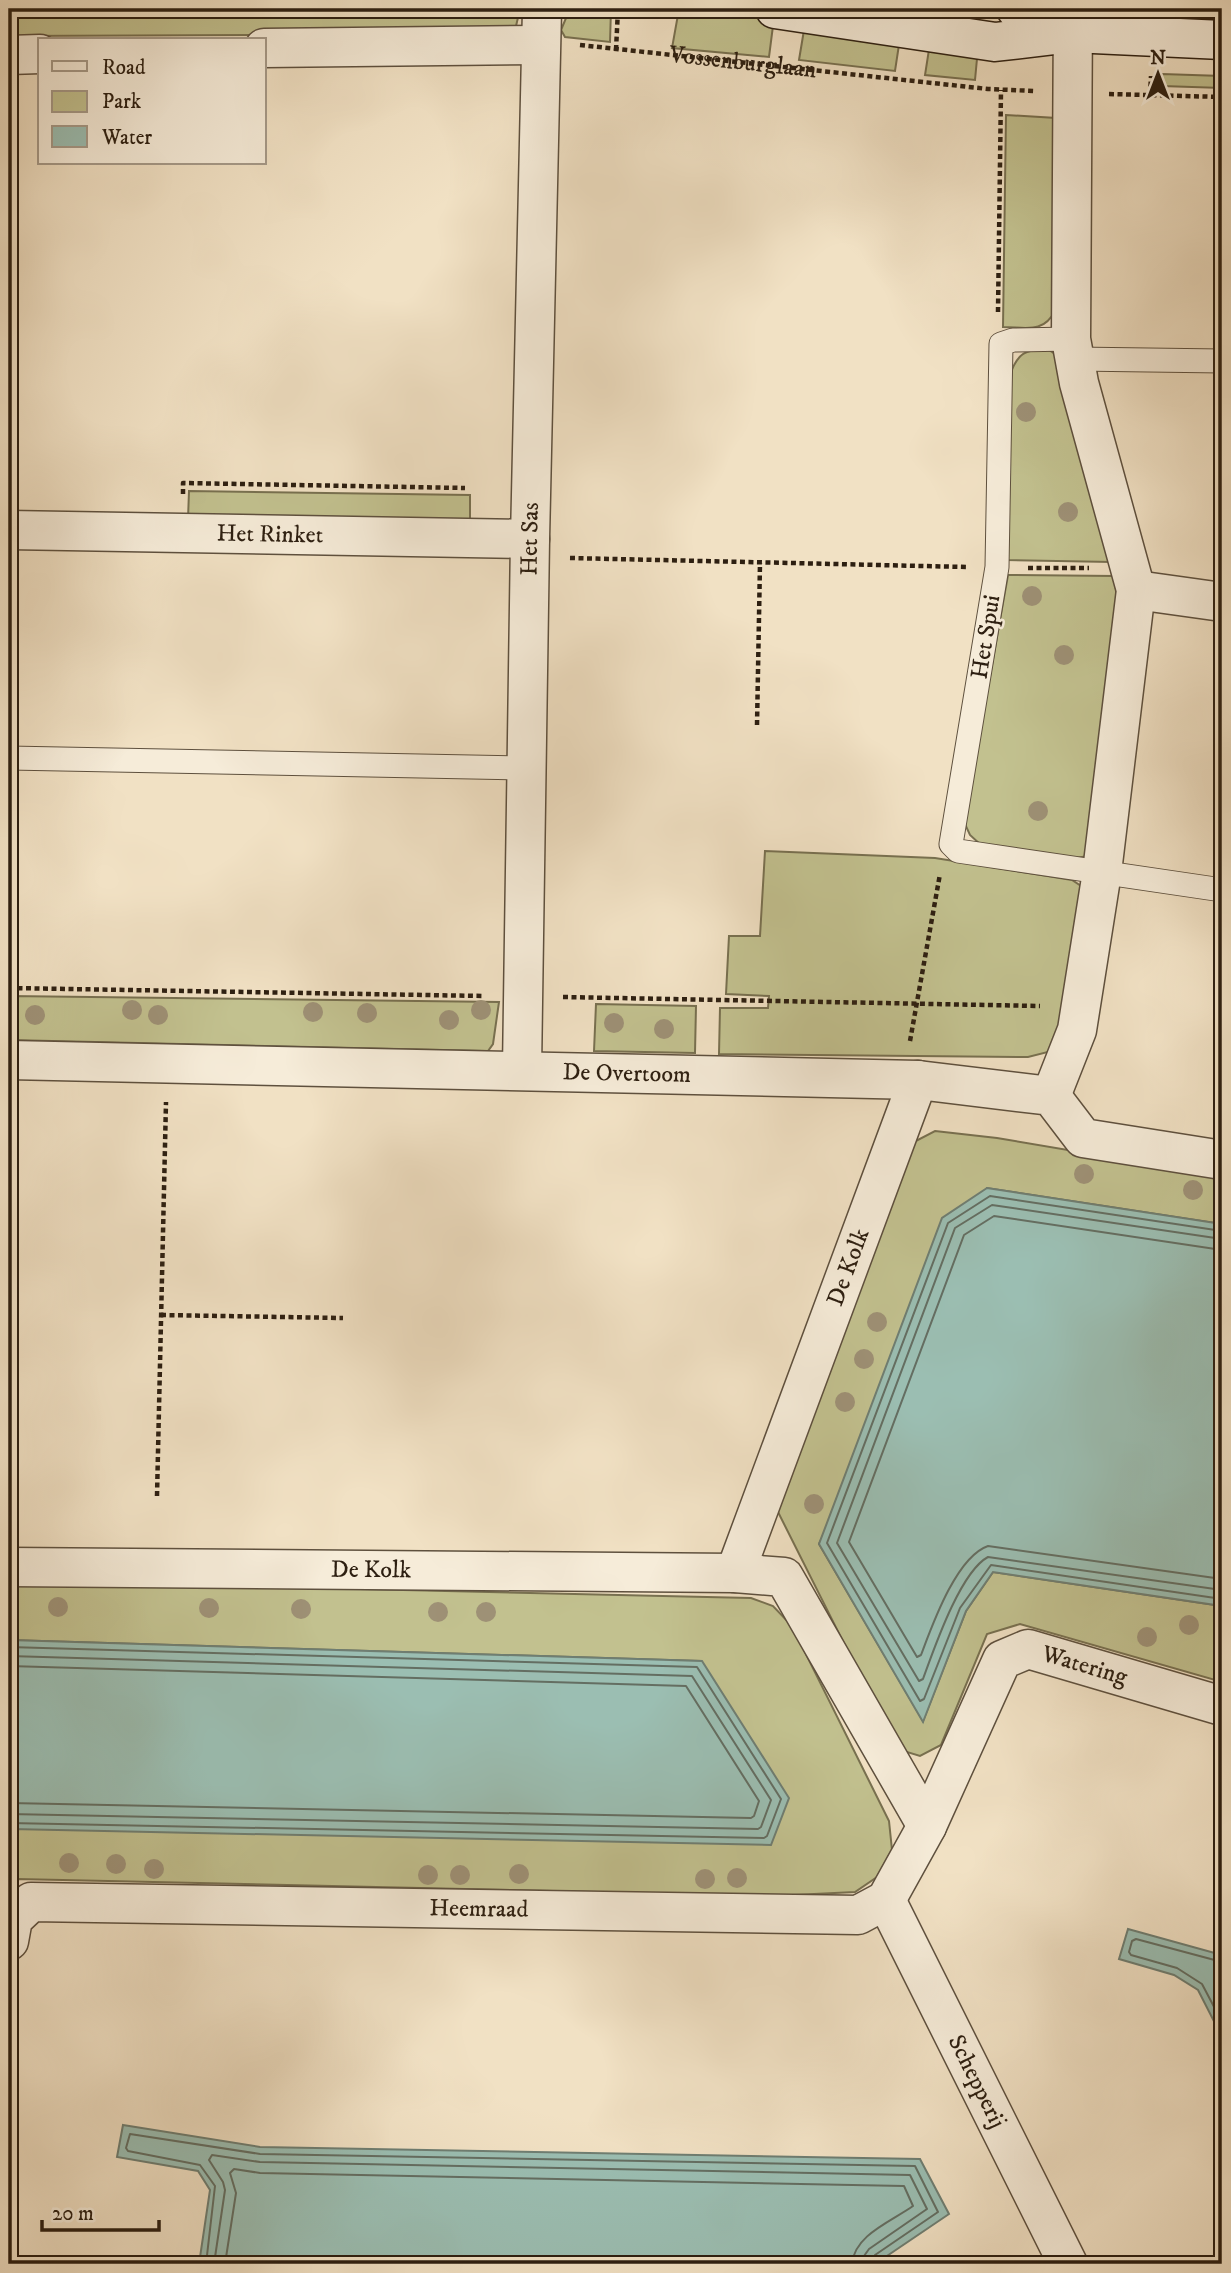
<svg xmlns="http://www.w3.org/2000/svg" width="1231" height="2273" font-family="'IM FELL DW Pica',serif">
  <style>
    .green { fill: #c2c18f; stroke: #787050; stroke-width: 2 }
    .water { fill: #9bbeb2; stroke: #6f7e72; stroke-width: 2 }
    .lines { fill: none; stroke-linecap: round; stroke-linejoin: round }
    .shore { stroke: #646e62; stroke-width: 2 }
    .lane-casing { stroke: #5e503e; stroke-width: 25 }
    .street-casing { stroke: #5e503e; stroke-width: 41 }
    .secondary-casing { stroke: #2d1f11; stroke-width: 41 }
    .path { stroke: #2d1f11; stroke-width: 4.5; stroke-dasharray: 5 3.5; stroke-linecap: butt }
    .lane { stroke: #f6ecd9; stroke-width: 23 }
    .street { stroke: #f6ecd9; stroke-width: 38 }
    .secondary { stroke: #f6ecd9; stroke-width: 38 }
    .tree { fill: #9e9176 }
    .labels { text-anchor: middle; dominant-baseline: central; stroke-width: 5; stroke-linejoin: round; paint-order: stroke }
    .street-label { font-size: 24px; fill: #2d1f11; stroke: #f6ecd9 }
  </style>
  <rect width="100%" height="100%" fill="#f1e1c4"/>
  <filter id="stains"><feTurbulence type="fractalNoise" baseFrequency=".00286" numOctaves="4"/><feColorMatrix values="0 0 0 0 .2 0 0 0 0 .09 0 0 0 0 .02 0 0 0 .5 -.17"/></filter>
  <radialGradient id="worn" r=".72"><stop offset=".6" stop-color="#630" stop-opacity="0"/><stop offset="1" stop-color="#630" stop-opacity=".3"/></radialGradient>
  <g class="green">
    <polygon points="9,9 520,9 516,26 503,34 9,36"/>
    <polygon points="573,9 611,9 610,42 565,37 561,30 566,18"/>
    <polygon points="679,9 712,9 774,18 769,57 672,48"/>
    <polygon points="805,24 900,38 895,71 799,60"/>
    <polygon points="930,43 978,48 975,80 925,75"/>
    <polygon points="1162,74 1222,76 1222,88 1162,86"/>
    <path d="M1006 115 1056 118 1055 311C1043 334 1026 327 1003 327Z"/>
    <path d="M1046 348 1058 356 1111 562 1007 560 1011 372C1019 352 1025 351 1046 348Z"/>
    <polygon points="189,491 470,495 470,525 188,519"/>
    <polygon points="1008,575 1114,576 1119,609 1088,856 1070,859 981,845 970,835 964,822"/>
    <polygon points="765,851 935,858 1072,880 1084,888 1061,1029 1048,1052 1028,1057 719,1054 720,1008 768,1008 769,996 726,994 729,936 760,936"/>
    <polygon points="9,996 499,1002 493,1044 488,1051 9,1040"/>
    <polygon points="596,1004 696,1006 695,1053 594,1051"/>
    <polygon points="935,1131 997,1138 1222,1176 1222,1224 987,1188 819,1544 923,1721 966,1611 993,1572 1222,1606 1222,1682 1020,1624 987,1634 941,1745 920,1756 897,1749 775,1506 910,1144"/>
    <polygon points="9,1581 751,1598 773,1606 792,1626 889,1821 892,1850 877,1877 855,1892 773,1896 17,1879 9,1884 9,1832 11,1829 702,1661 9,1640"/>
  </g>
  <g class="water">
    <polygon points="987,1188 1222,1224 1222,1606 993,1572 966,1611 923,1722 819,1544 942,1218"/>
    <polygon points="9,1640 702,1661 789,1798 771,1845 11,1829 9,1832"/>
    <polygon points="1128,1929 1222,1955 1222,2037 1198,1990 1174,1975 1119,1959"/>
    <polygon points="123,2125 260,2147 920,2159 949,2214 875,2264 199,2264 210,2190 198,2171 117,2157"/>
  </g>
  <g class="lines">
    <g class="shore">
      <polyline points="1222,1231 990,1196 948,1223 827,1543 920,1701 924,1699 960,1608 991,1565 1222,1599"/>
      <path d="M1222 1239 992 1205 955 1228 837 1543 919 1681 923 1679C934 1649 960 1572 988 1557L1222 1590"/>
      <path d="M1222 1250 994 1216 964 1235 849 1542 917 1657 921 1655C932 1626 956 1557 988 1546L1222 1579"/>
      <polyline points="9,1647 697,1667 781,1799 767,1836 764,1838 9,1823"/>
      <polyline points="9,1656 692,1676 771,1800 761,1827 758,1829 9,1814"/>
      <polyline points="9,1666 686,1686 759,1801 754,1816 751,1818 9,1803"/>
      <polyline points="1222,1962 1136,1939 1132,1941 1129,1952 1131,1955 1177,1968 1202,1984 1222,2022"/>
      <polyline points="206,2264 215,2186 200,2165 128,2151 126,2148 130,2134 260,2154 915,2166 938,2212 875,2255 872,2264"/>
      <polyline points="214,2264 225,2190 223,2182 209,2160 212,2155 260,2162 910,2175 927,2209 869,2249 864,2256 863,2264"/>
      <path d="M225 2264 236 2193 230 2173 234 2169 260 2173 904 2186 913 2206C892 2221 854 2235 852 2264"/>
    </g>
    <g class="lane-casing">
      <g id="lane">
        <polyline points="1071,339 1013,340 1001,344 997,567 951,844 958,851 1222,890"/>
        <polyline points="1075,359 1222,361"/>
        <polyline points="9,758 526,768"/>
      </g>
    </g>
    <g class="street-casing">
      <g id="street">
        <polyline points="264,48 540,45"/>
        <polyline points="9,55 40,54"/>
        <path id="s2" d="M9 530 530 539"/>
        <polyline points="1136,590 1222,602"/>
        <path id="s3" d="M9 1060 918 1080 1051 1096 1083 1138 1222 1160"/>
        <path id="s4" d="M522 1069 530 539 542 9"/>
        <polyline points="1051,1096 1077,1030 1102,872 1136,590 1079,383 1071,339 1073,9"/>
        <path id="s5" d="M9 1567 735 1573 784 1577 927 1826"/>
        <path id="s6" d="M735 1573 918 1080"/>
        <path id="s7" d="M886 1900 1068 2264"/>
        <path id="s8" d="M9 1941 13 1919 31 1902 858 1915 886 1900 927 1826 1002 1660 1028 1649 1222 1706"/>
      </g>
    </g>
    <g class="secondary-casing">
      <g id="secondary">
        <polyline points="775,9 995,42 1072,33 1222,40"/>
        <polyline points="1016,9 1036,14 1072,33"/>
      </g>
    </g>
    <g class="path">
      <path id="s1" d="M580 45 988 89 1034 91"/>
      <polyline points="616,50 618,9"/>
      <polyline points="1109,94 1222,97"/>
      <polyline points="1150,95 1151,76"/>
      <polyline points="998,312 1001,90"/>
      <polyline points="183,494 183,483 465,488"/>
      <polyline points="570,558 967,567"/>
      <polyline points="1028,568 1089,568"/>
      <polyline points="757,725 760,563"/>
      <polyline points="9,988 484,996"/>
      <polyline points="563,997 1040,1006"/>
      <polyline points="910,1041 940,874"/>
      <polyline points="161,1315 343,1318"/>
      <polyline points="157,1496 166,1102"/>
    </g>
    <use href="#lane" class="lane"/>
    <use href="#street" class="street"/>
    <use href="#secondary" class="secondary"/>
  </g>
  <g class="tree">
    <circle cx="1026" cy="412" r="10"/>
    <circle cx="1068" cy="512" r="10"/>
    <circle cx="1032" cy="596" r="10"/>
    <circle cx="1064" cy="655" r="10"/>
    <circle cx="1038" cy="811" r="10"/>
    <circle cx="132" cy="1010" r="10"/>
    <circle cx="481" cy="1010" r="10"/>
    <circle cx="313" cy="1012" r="10"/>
    <circle cx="367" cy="1013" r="10"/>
    <circle cx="35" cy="1015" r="10"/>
    <circle cx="158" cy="1015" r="10"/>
    <circle cx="449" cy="1020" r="10"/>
    <circle cx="614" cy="1023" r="10"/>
    <circle cx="664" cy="1029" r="10"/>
    <circle cx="1084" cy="1174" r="10"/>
    <circle cx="1193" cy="1190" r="10"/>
    <circle cx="877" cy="1322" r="10"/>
    <circle cx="864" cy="1359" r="10"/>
    <circle cx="845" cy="1402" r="10"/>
    <circle cx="814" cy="1504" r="10"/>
    <circle cx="58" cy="1607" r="10"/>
    <circle cx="209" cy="1608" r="10"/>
    <circle cx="301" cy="1609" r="10"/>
    <circle cx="438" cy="1612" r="10"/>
    <circle cx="486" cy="1612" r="10"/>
    <circle cx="1189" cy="1625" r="10"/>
    <circle cx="1147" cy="1637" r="10"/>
    <circle cx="69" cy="1863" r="10"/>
    <circle cx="116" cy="1864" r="10"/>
    <circle cx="154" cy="1869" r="10"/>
    <circle cx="519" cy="1874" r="10"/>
    <circle cx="428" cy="1875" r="10"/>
    <circle cx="460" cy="1875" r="10"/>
    <circle cx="737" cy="1878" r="10"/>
    <circle cx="705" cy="1879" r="10"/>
  </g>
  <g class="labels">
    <g class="street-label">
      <text stroke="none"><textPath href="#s1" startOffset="164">Vossenburglaan</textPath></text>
      <text stroke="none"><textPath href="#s2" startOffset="261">Het Rinket</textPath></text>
      <text stroke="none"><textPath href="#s4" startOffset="530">Het Sas</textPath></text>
      <text transform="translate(986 637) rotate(-81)">Het Spui</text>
      <text stroke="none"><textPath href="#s3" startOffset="618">De Overtoom</textPath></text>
      <text stroke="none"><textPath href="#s6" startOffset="326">De Kolk</textPath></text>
      <text stroke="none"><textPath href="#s5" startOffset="362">De Kolk</textPath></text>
      <text stroke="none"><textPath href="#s8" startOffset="1260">Watering</textPath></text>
      <text stroke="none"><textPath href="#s8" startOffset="495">Heemraad</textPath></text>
      <text stroke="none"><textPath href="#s7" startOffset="203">Schepperij</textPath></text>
    </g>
  </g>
  <rect width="1231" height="2273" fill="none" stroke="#f1e1c4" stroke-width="35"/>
  <rect x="10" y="10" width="1210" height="2252" fill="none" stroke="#2d1f11" stroke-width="3.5"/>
  <rect x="18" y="18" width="1196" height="2238" fill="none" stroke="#2d1f11" stroke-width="2"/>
  <rect x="38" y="38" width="228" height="126" fill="#f6ecd9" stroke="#a69a89" stroke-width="2"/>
  <rect x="52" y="61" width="35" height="10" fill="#f6ecd9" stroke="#a69a89" stroke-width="2"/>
  <text x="102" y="74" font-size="21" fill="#2d1f11">Road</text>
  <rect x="52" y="91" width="35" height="21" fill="#c2c18f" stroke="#a69a89" stroke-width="2"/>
  <text x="102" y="108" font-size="21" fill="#2d1f11">Park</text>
  <rect x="52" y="126" width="35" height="21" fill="#9bbeb2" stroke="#a69a89" stroke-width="2"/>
  <text x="102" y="144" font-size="21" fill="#2d1f11">Water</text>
  <g transform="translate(1158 74)" stroke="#f6ecd9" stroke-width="5" paint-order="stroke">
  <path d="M0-5L12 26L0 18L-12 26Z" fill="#2d1f11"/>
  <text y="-10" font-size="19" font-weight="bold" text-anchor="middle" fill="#2d1f11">N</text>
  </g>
  <path d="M42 2220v10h117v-10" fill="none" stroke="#2d1f11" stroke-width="3.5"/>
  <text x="52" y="2220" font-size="21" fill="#2d1f11" stroke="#f6ecd9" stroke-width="5" paint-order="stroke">20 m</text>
  <rect width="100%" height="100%" filter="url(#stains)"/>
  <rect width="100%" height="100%" fill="url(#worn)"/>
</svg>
